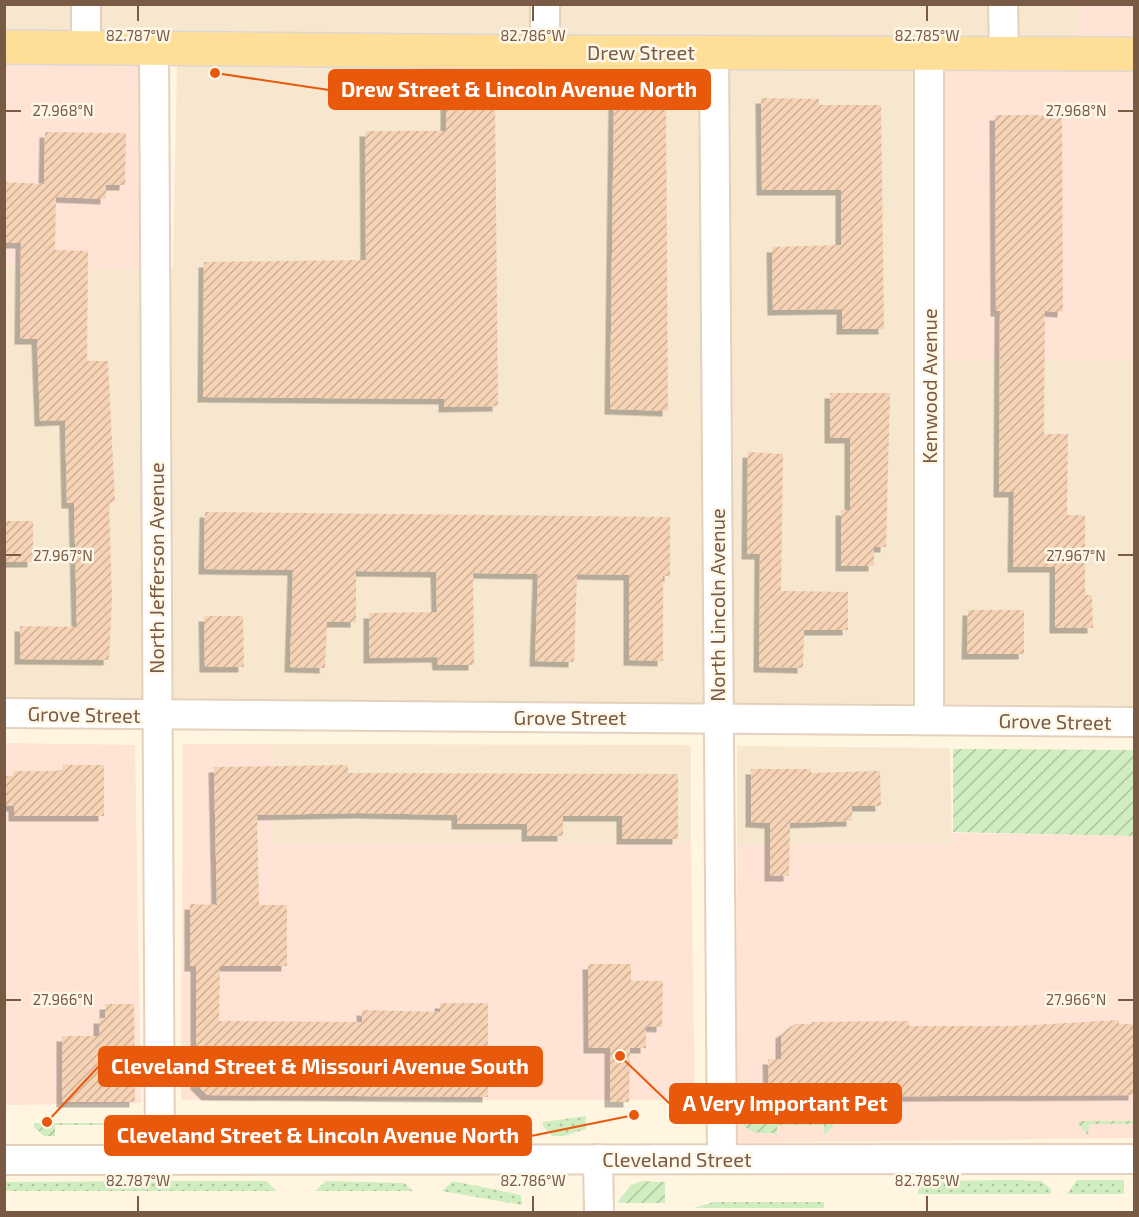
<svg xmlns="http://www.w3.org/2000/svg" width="1139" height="1217" font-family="'Exo 2',sans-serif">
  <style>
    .residential { fill: #f7e7cf }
    .commercial { fill: #ffe3d4 }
    .grass { fill: url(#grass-dots) }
    .garden { fill: url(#garden-furrows) }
    .building { fill: url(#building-hatch); filter: url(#shadow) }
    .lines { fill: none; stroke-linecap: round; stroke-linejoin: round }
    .minor-casing { stroke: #e4d1bc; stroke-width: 32 }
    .major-casing { stroke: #dfd7d2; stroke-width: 36 }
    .minor { stroke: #fff; stroke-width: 28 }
    .major { stroke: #ffde97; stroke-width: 33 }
    .ticks { fill: none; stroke: #785a45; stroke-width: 2 }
    .labels { text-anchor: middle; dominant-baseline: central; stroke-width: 5; stroke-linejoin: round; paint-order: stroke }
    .street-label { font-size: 20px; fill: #785a45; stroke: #fff8e9 }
    .ticks-label { font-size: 15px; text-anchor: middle; fill: #785a45; stroke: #fff8e9; stroke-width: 5; stroke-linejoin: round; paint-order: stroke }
    .leader { fill: none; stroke: #e8590c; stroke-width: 2 }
    .callout-dot { fill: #e8590c; stroke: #fff8e9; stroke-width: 2 }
    .callout { fill: #e8590c; stroke: #e8590c; stroke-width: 2 }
    .callout-label { font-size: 21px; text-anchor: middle; font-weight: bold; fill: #fff }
  </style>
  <defs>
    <pattern id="grass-dots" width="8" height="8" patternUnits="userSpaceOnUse" patternTransform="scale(1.5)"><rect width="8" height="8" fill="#cfedbe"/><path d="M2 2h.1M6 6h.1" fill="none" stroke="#adc39c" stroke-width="1.8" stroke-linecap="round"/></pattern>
    <pattern id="garden-furrows" width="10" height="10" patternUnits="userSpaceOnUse" patternTransform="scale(1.5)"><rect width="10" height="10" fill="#cfedbe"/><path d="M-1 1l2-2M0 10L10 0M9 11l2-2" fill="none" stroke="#adc39c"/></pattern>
    <pattern id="building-hatch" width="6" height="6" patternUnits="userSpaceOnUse" patternTransform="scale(1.5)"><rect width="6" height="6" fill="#f7d3b6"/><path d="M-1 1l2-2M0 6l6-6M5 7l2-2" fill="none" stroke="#cdae96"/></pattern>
    <filter id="shadow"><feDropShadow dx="-5.5" dy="5.5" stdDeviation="0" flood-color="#0004"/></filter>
  </defs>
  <rect width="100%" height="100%" fill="#fff5e1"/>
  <g class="residential">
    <polygon points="5,5 72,5 72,32 5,31"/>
    <polygon points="100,5 531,5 531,36 100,32"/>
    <polygon points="559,5 990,5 990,37 559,36"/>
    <rect x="1017" y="5" width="61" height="33"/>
    <polygon points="177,63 700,67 703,703 171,699 169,269 173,269"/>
    <polygon points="728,67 916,69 916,704 731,703"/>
    <polygon points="5,267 141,269 143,699 5,697"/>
    <polygon points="943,359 1134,361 1134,706 943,704"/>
    <polygon points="273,744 691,745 691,842 274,844"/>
    <polygon points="737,746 950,748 952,844 737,845"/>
  </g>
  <g class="commercial">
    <polygon points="1078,5 1134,5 1134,39 1078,38"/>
    <polygon points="5,62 140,63 141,269 5,267"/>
    <polygon points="943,69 1134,70 1134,361 943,359"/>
    <polygon points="5,743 135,745 141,1103 5,1105"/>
    <polygon points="183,744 273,744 274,844 691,842 695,1100 181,1100"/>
    <polygon points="952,833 1134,836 1134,1138 735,1143 737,845 952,844"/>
  </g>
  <g class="grass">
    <polygon points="586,1116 586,1129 563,1136 552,1136 543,1126 543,1122"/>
    <polygon points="1014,1180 1041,1181 1051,1189 1051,1194 918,1194 918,1190 928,1181"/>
    <polygon points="1077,1180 1124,1180 1124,1194 1067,1194"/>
    <polygon points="185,1181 267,1181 276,1191 5,1191 5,1182"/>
    <polygon points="326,1181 404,1183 413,1191 315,1191"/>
    <polygon points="453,1181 521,1195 522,1205 442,1191"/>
    <polygon points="714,1202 824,1202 824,1208 694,1208"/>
  </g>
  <g class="garden">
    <polygon points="953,749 1134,750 1134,836 953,832"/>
    <path d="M744 1121H834V1125L824 1135V1125H777V1136L774 1133C761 1133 754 1135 743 1125Z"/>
    <polygon points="1079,1121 1134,1121 1134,1124 1089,1124 1088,1135 1079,1125"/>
    <polygon points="34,1123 104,1123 104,1125 55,1125 55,1136 44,1136 34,1127"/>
    <polygon points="642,1181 665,1182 665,1203 620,1203 618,1201 631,1185"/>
  </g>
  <g class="building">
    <polygon points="446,97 495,98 498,406 444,407 444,399 203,397 204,262 366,260 365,131 446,131"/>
    <polygon points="614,97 666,99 668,411 610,409"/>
    <polygon points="761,98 819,99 819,105 881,105 884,329 842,329 842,309 773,310 772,247 841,245 841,190 762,190"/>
    <polygon points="995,115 1062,115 1063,312 1045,311 1044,434 1068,434 1067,515 1085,515 1085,595 1092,595 1093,628 1055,628 1055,567 1013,567 1014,492 999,492 1000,311 996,311"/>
    <polygon points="45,132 126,133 125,185 106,185 106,199 56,197 55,250 88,251 87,361 108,361 115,502 109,503 112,599 109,660 20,659 20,626 77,627 74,503 67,503 65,420 40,421 37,339 20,339 21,243 4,243 4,182 44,184"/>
    <polygon points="830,393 890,393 886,547 874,547 874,566 841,566 841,510 850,510 850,438 830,438"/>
    <polygon points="748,452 783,454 781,591 848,592 848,630 804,630 803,668 759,667 760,554 747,554"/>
    <polygon points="205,512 670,517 670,576 663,576 663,661 629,660 629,575 577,574 574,662 535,661 538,574 473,573 474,665 438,665 437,657 369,658 369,613 437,612 436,572 356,571 356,622 327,622 325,668 290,667 293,570 204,569"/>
    <polygon points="6,521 33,521 33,562 5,562"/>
    <polygon points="968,610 1024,610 1024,654 967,654"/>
    <polygon points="204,616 243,616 244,667 205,667"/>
    <polygon points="63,765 104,765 104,816 14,816 14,806 4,805 4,776 13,776 13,771 62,771"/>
    <polygon points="348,765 348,773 678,774 678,839 622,839 622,816 563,816 563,836 527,836 527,824 457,824 457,815 359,813 257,815 259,905 287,905 287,966 220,966 219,1021 362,1022 362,1010 440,1012 440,1003 488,1003 488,1097 207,1095 196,1084 196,966 190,966 190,904 217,905 214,767"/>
    <polygon points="751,769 811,769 811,773 880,771 881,806 852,806 852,821 790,823 789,876 770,876 770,823 751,822"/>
    <polygon points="588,964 631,964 631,981 663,981 662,1027 646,1026 646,1048 630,1048 629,1102 610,1102 610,1048 589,1048"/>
    <polygon points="105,1004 134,1004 135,1102 62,1102 62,1036 99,1036 99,1018 105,1018"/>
    <polygon points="1119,1020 1119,1024 1134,1024 1134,1095 769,1097 768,1059 781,1059 781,1033 795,1024 812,1024 812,1022 909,1021 909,1026 1014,1026"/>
  </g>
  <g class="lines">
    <g class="minor-casing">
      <g id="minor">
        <polyline points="86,4 86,47"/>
        <polyline points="545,4 545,52"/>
        <polyline points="1003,4 1004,53"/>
        <polyline points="154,48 160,1161"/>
        <polyline points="714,52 722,1158"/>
        <polyline points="929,53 929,720"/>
        <polyline points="4,713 1134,722"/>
        <polyline points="598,1159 599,1212"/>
        <polyline points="4,1160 1134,1159"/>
      </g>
    </g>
    <g class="major-casing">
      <polyline id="major" points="4,47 545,52 1134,54"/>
    </g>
    <use href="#minor" class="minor"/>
    <use href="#major" class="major"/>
  </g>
  <path class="ticks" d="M138 6V21M533 6V21M927 6V21M6 111H21M1118 111H1133M6 555H21M1118 555H1133M6 1000H21M1118 1000H1133M138 1196V1211M533 1196V1211M927 1196V1211"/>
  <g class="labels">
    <g class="street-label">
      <text x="641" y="52">Drew Street</text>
      <text transform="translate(929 386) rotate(-90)">Kenwood Avenue</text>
      <text transform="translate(156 568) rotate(-90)">North Jefferson Avenue</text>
      <text transform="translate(717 605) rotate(-90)">North Lincoln Avenue</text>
      <text transform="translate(84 714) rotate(1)">Grove Street</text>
      <text x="570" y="717">Grove Street</text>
      <text transform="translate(1055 721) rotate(1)">Grove Street</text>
      <text x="677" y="1159">Cleveland Street</text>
    </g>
  </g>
  <g class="ticks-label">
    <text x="138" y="41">82.787°W</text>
    <text x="533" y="41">82.786°W</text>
    <text x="927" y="41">82.785°W</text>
    <text x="63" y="116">27.968°N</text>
    <text x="1076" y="116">27.968°N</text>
    <text x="63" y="561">27.967°N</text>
    <text x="1076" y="561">27.967°N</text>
    <text x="63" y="1005">27.966°N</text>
    <text x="1076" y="1005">27.966°N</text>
    <text x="138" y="1186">82.787°W</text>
    <text x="533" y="1186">82.786°W</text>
    <text x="927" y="1186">82.785°W</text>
  </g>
  <path class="leader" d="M215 73L329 90M47 1122L99 1066M620 1056L670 1104M634 1115L531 1136"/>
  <g class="callout-dot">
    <circle cx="215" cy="73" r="6"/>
    <circle cx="47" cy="1122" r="6"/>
    <circle cx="620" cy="1056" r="6"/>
    <circle cx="634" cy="1115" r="6"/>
  </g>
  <g class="callout">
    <rect x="329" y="70" width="381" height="39" rx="6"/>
    <rect x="99" y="1047" width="443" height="39" rx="6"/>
    <rect x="670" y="1084" width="231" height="39" rx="6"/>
    <rect x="105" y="1116" width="426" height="39" rx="6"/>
  </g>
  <g class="callout-label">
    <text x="519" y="97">Drew Street &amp; Lincoln Avenue North</text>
    <text x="320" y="1074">Cleveland Street &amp; Missouri Avenue South</text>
    <text x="785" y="1111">A Very Important Pet</text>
    <text x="318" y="1143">Cleveland Street &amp; Lincoln Avenue North</text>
  </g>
  <rect width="1139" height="1217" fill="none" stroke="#785a45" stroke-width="12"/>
</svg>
